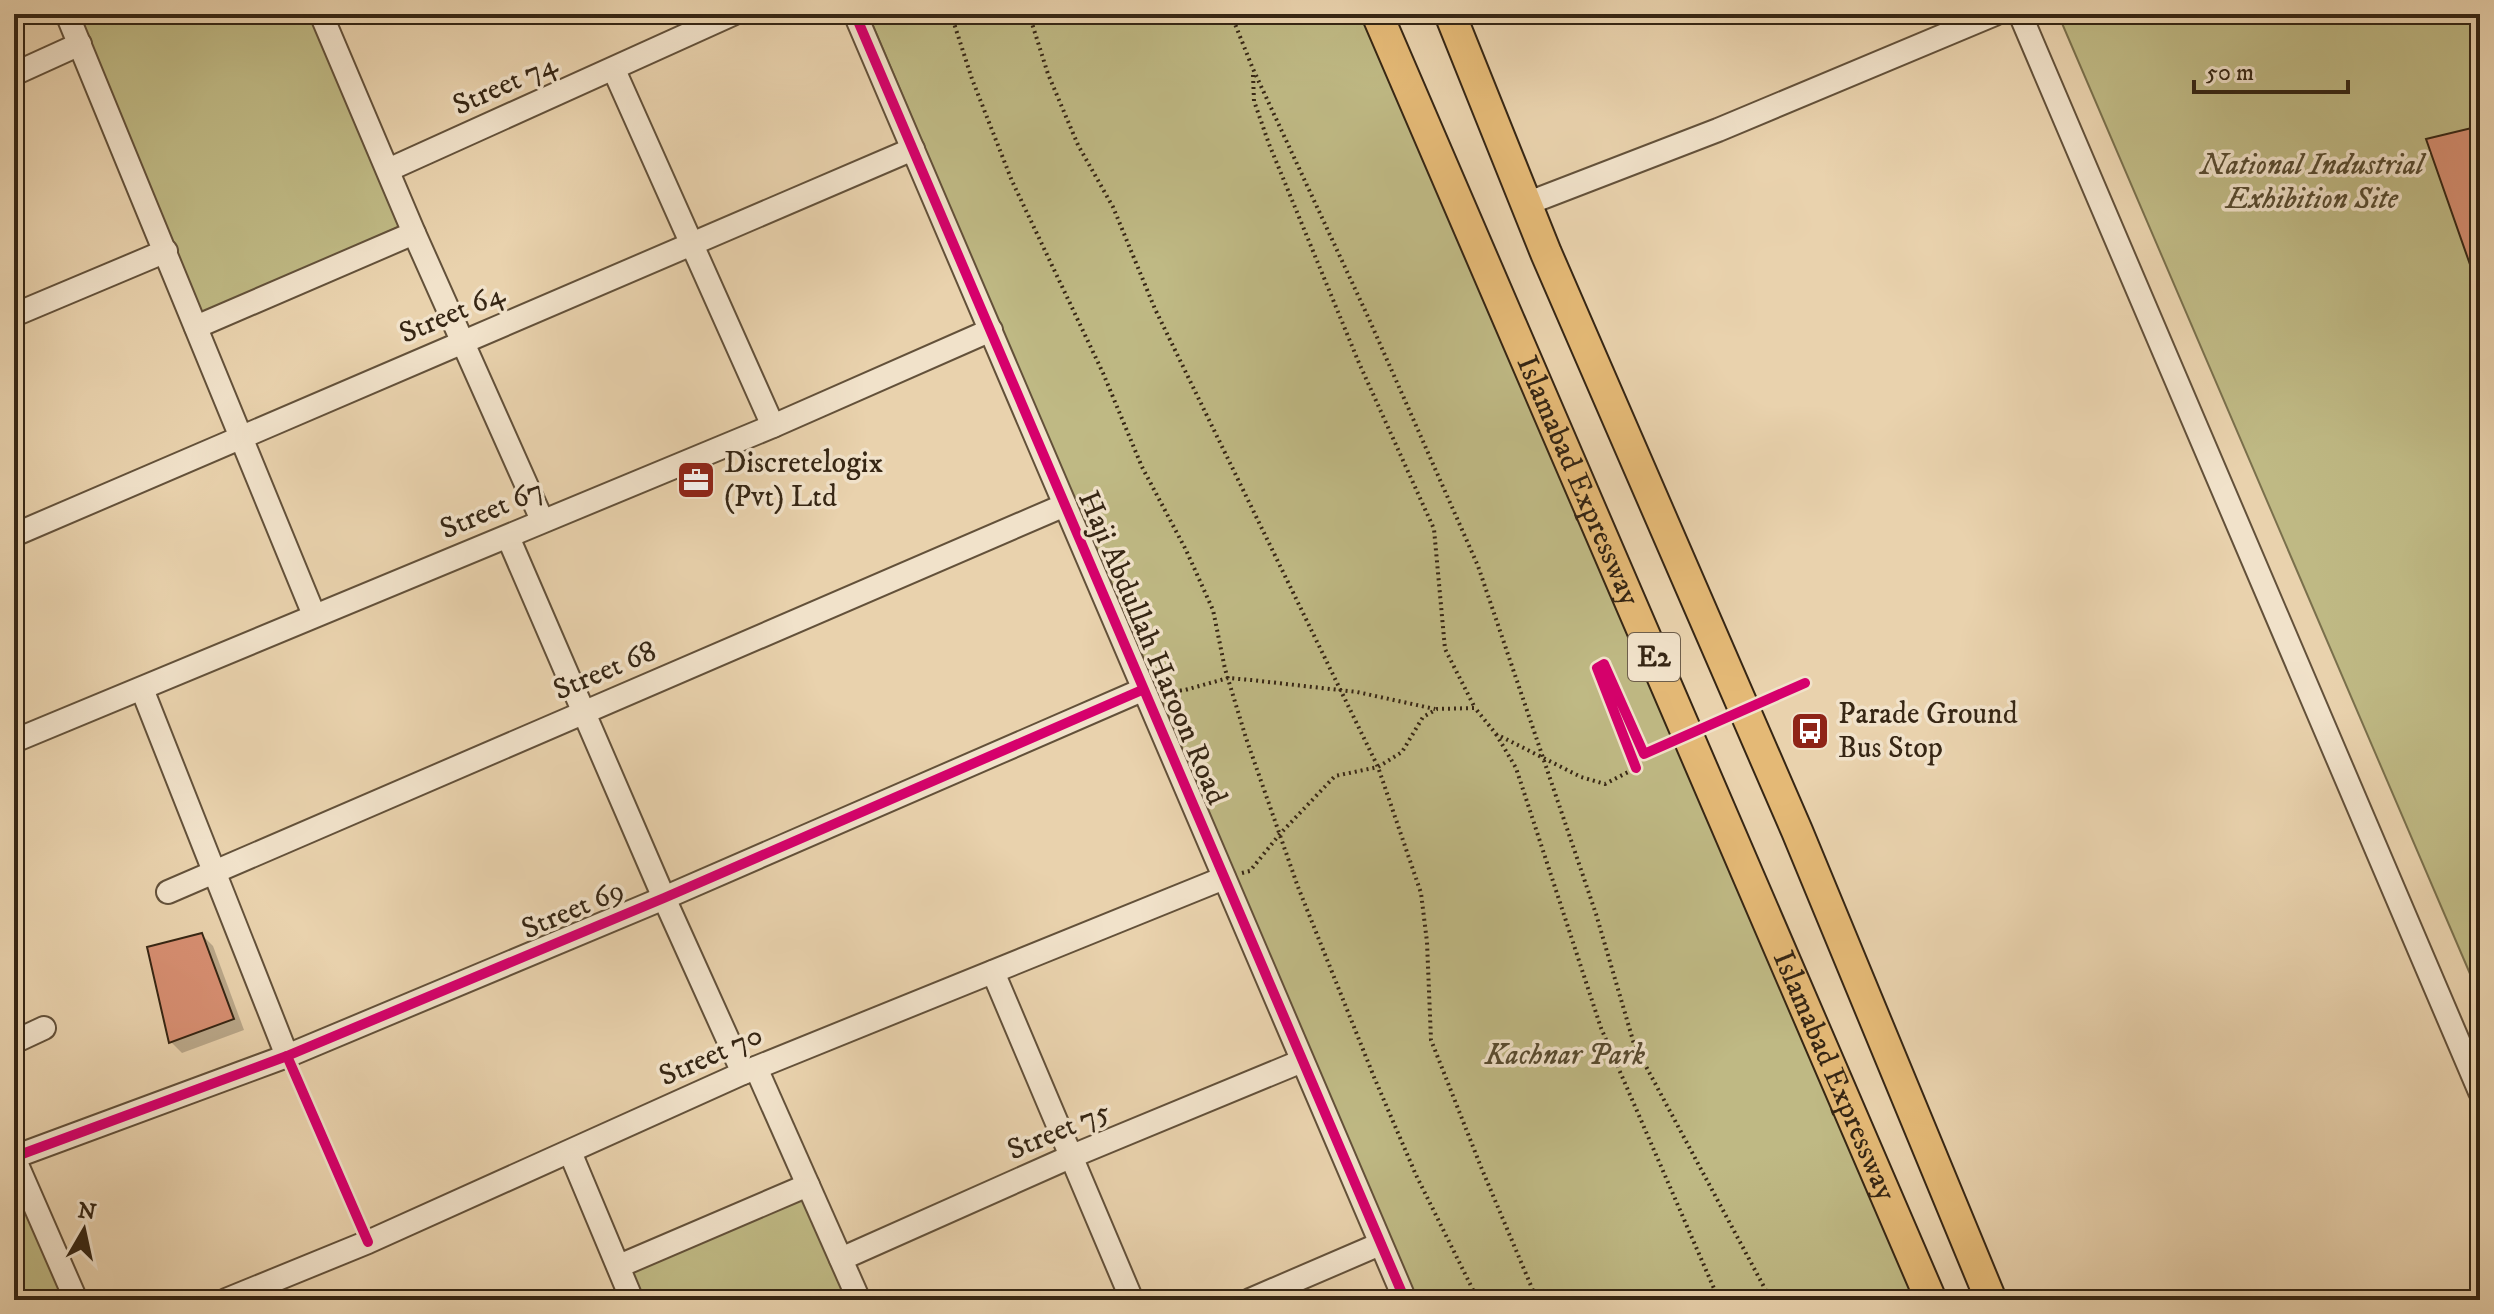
<svg xmlns="http://www.w3.org/2000/svg" width="2494" height="1314" font-family="'IM FELL DW Pica',serif">
  <style>
    .green { fill: #bfb984; stroke: #7a704c; stroke-width: 2 }
    .shadow { fill: #0003 }
    .building { fill: #d78f72; stroke: #362614; stroke-width: 2 }
    .lines { fill: none; stroke-linecap: round; stroke-linejoin: round }
    .minor-casing { stroke: #63513a; stroke-width: 26 }
    .highway-casing { stroke: #362614; stroke-width: 34 }
    .path { stroke: #362614; stroke-width: 4; stroke-dasharray: 2 4; stroke-linecap: butt }
    .minor { stroke: #f1e2ca; stroke-width: 22 }
    .highway { stroke: #e4b976; stroke-width: 30 }
    .cycleway-casing { stroke: #f1e2ca; stroke-width: 15 }
    .cycleway { stroke: #d6006c; stroke-width: 10 }
    .labels { text-anchor: middle; dominant-baseline: central; stroke-width: 7; stroke-linejoin: round; paint-order: stroke }
    .shield { fill: #f1e2ca; stroke: #6e5e4b; stroke-width: 2 }
    .shield-label { font-size: 28px; font-weight: bold; fill: #362614 }
    .street-label { font-size: 30px; fill: #362614; stroke: #f1e2ca }
    .park-label { font-size: 30px; font-style: italic; fill: #584b30; stroke: #f1e2ca }
    .poi-label { font-size: 30px; fill: #362614; stroke: #f1e2ca; text-anchor: start }
  </style>
  <rect width="100%" height="100%" fill="#e9d2ad"/>
  <filter id="stains"><feTurbulence type="fractalNoise" baseFrequency=".0025" numOctaves="4"/><feColorMatrix values="0 0 0 0 .2 0 0 0 0 .09 0 0 0 0 .02 0 0 0 .5 -.17"/></filter>
  <radialGradient id="worn" r=".72"><stop offset=".6" stop-color="#630" stop-opacity="0"/><stop offset="1" stop-color="#630" stop-opacity=".3"/></radialGradient>
  <g class="green">
    <polygon points="75,14 310,14 401,226 198,315"/>
    <polygon points="868,14 1370,14 1929,1300 1413,1300"/>
    <polygon points="2058,14 2480,14 2480,997"/>
    <polygon points="14,1188 15,1188 65,1300 14,1300"/>
    <polygon points="806,1192 853,1300 641,1300 628,1268"/>
  </g>
  <polygon class="shadow" points="202,935 213,946 244,1030 182,1053 171,1042 150,949"/>
  <g class="building">
    <polygon points="2480,126 2480,293 2426,139"/>
    <polygon points="202,933 234,1019 169,1043 147,947"/>
  </g>
  <g class="lines">
    <g class="minor-casing">
      <g id="minor">
        <polyline points="67,14 314,615"/>
        <polyline points="321,14 414,233 542,520"/>
        <polyline points="855,14 1405,1300"/>
        <polyline points="2020,14 2480,1092"/>
        <polyline points="614,70 773,426"/>
        <polyline points="14,74 80,44"/>
        <polyline points="388,170 733,14"/>
        <polyline points="1526,204 1718,130 1995,14"/>
        <polyline points="14,315 166,251"/>
        <polyline points="196,327 414,233"/>
        <path d="M14 535C313 404 614 280 913 149"/>
        <polyline points="508,537 664,898 743,1073"/>
        <polyline points="142,689 287,1056"/>
        <polyline points="14,741 773,426 991,330"/>
        <polyline points="168,892 1065,505"/>
        <polyline points="993,972 1132,1300"/>
        <polyline points="14,1042 44,1028"/>
        <polyline points="756,1068 859,1300"/>
        <polyline points="570,1152 632,1300"/>
        <polyline points="14,1157 287,1056 664,898 1142,690"/>
        <polyline points="14,1158 76,1300"/>
        <polyline points="841,1259 1070,1157 1302,1061"/>
        <polyline points="619,1266 808,1185"/>
        <polyline points="226,1300 368,1242 743,1073 1224,878"/>
        <polyline points="1250,1300 1380,1244"/>
      </g>
    </g>
    <g class="highway-casing">
      <g id="highway">
        <path id="s1" d="M1377 14 1931 1300"/>
        <polyline points="1450,14 1546,253 1797,831 1991,1300"/>
      </g>
    </g>
    <g class="path">
      <polyline points="951,14 972,79 1012,181 1103,373 1142,467 1186,550 1213,610 1225,669 1246,738 1298,887 1374,1077 1416,1175 1478,1300"/>
      <polyline points="1029,14 1048,74 1078,145 1113,207 1155,309 1378,767 1421,893 1427,942 1431,1040 1481,1167 1537,1300"/>
      <polyline points="1231,14 1253,69 1369,319 1478,566 1596,914 1634,1044 1771,1300"/>
      <polyline points="1253,75 1254,101 1269,144 1359,363 1434,529 1445,649 1475,708"/>
      <polyline points="1168,692 1185,690 1228,678 1251,680 1357,692 1435,709"/>
      <polyline points="1496,734 1516,768 1601,1028 1719,1300"/>
      <polyline points="1242,873 1250,871 1279,835 1335,776 1378,767 1402,752 1423,717 1437,709 1475,708 1496,734 1581,777 1605,784 1636,768"/>
    </g>
    <use href="#minor" class="minor"/>
    <use href="#highway" class="highway"/>
    <g class="cycleway-casing">
      <g id="cycleway">
        <polyline points="855,14 1405,1300"/>
        <polyline points="1636,768 1597,668 1604,664 1644,754 1805,683"/>
        <polyline points="287,1056 368,1242"/>
        <polyline points="14,1157 287,1056 664,898 1142,690"/>
      </g>
    </g>
    <use href="#cycleway" class="cycleway"/>
  </g>
  <defs>
    <g id="office-square" transform="scale(2)"><rect x="-9" y="-9" width="18" height="18" rx="4" fill="#8f2418" stroke="#f1e2ca"/><path d="M-6-3h4V-5.5h4V-3h4V5H-6ZM-1-4.5V-3h2v-1.5ZM-6 0V1H6V0Z" fill="#fff"/></g>
    <g id="bus-square" transform="scale(2)"><rect x="-9" y="-9" width="18" height="18" rx="4" fill="#8f2418" stroke="#f1e2ca"/><path d="M-5-6H5V4H4V6H2V4H-2V6H-4V4H-5ZM-3.5-4V0h7V-4ZM-3.5 1.2v1.5H-2V1.2ZM2 1.2v1.5H3.5V1.2Z" fill="#fff"/></g>
  </defs>
  <g fill-rule="evenodd">
    <use href="#office-square" x="696" y="480"/>
    <use href="#bus-square" x="1810" y="731"/>
  </g>
  <g class="labels">
    <rect class="shield" x="1628" y="633" width="52" height="48" rx="6"/>
    <g class="shield-label">
      <text x="1654" y="657">E2</text>
    </g>
    <g class="street-label">
      <text transform="translate(505 85) rotate(-24)">Street 74</text>
      <text transform="translate(452 314) rotate(-23)">Street 64</text>
      <text stroke="none"><textPath href="#s1" startOffset="508">Islamabad Expressway</textPath></text>
      <text transform="translate(492 510) rotate(-23)">Street 67</text>
      <text transform="translate(1152 648) rotate(67)">Haji Abdullah Haroon Road</text>
      <text transform="translate(605 671) rotate(-23)">Street 68</text>
      <text transform="translate(573 910) rotate(-23)">Street 69</text>
      <text transform="translate(711 1056) rotate(-24)">Street 70</text>
      <text stroke="none"><textPath href="#s1" startOffset="1156">Islamabad Expressway</textPath></text>
      <text transform="translate(1059 1131) rotate(-23)">Street 75</text>
    </g>
    <g class="park-label">
      <text x="2312" y="165">National Industrial<tspan x="2312" dy="34">Exhibition Site</tspan></text>
      <text x="1565" y="1055">Kachnar Park</text>
    </g>
    <g class="poi-label">
      <text x="724" y="463">Discretelogix<tspan x="724" dy="34">(Pvt) Ltd</tspan></text>
      <text x="1838" y="714">Parade Ground<tspan x="1838" dy="34">Bus Stop</tspan></text>
    </g>
  </g>
  <rect width="2494" height="1314" fill="none" stroke="#e9d2ad" stroke-width="48"/>
  <rect x="16" y="16" width="2462" height="1282" fill="none" stroke="#362614" stroke-width="4"/>
  <rect x="24" y="24" width="2446" height="1266" fill="none" stroke="#362614" stroke-width="2"/>
  <g transform="translate(84 1230) rotate(9)" stroke="#f1e2ca" stroke-width="6" paint-order="stroke">
  <path d="M0-6L14 30L0 20L-14 30Z" fill="#362614"/>
  <text y="-12" font-size="22" font-weight="bold" text-anchor="middle" fill="#362614">N</text>
  </g>
  <path d="M2194 80v12h154v-12" fill="none" stroke="#362614" stroke-width="4"/>
  <text x="2206" y="80" font-size="24" fill="#362614" stroke="#f1e2ca" stroke-width="6" paint-order="stroke">50 m</text>
  <rect width="100%" height="100%" filter="url(#stains)"/>
  <rect width="100%" height="100%" fill="url(#worn)"/>
</svg>
